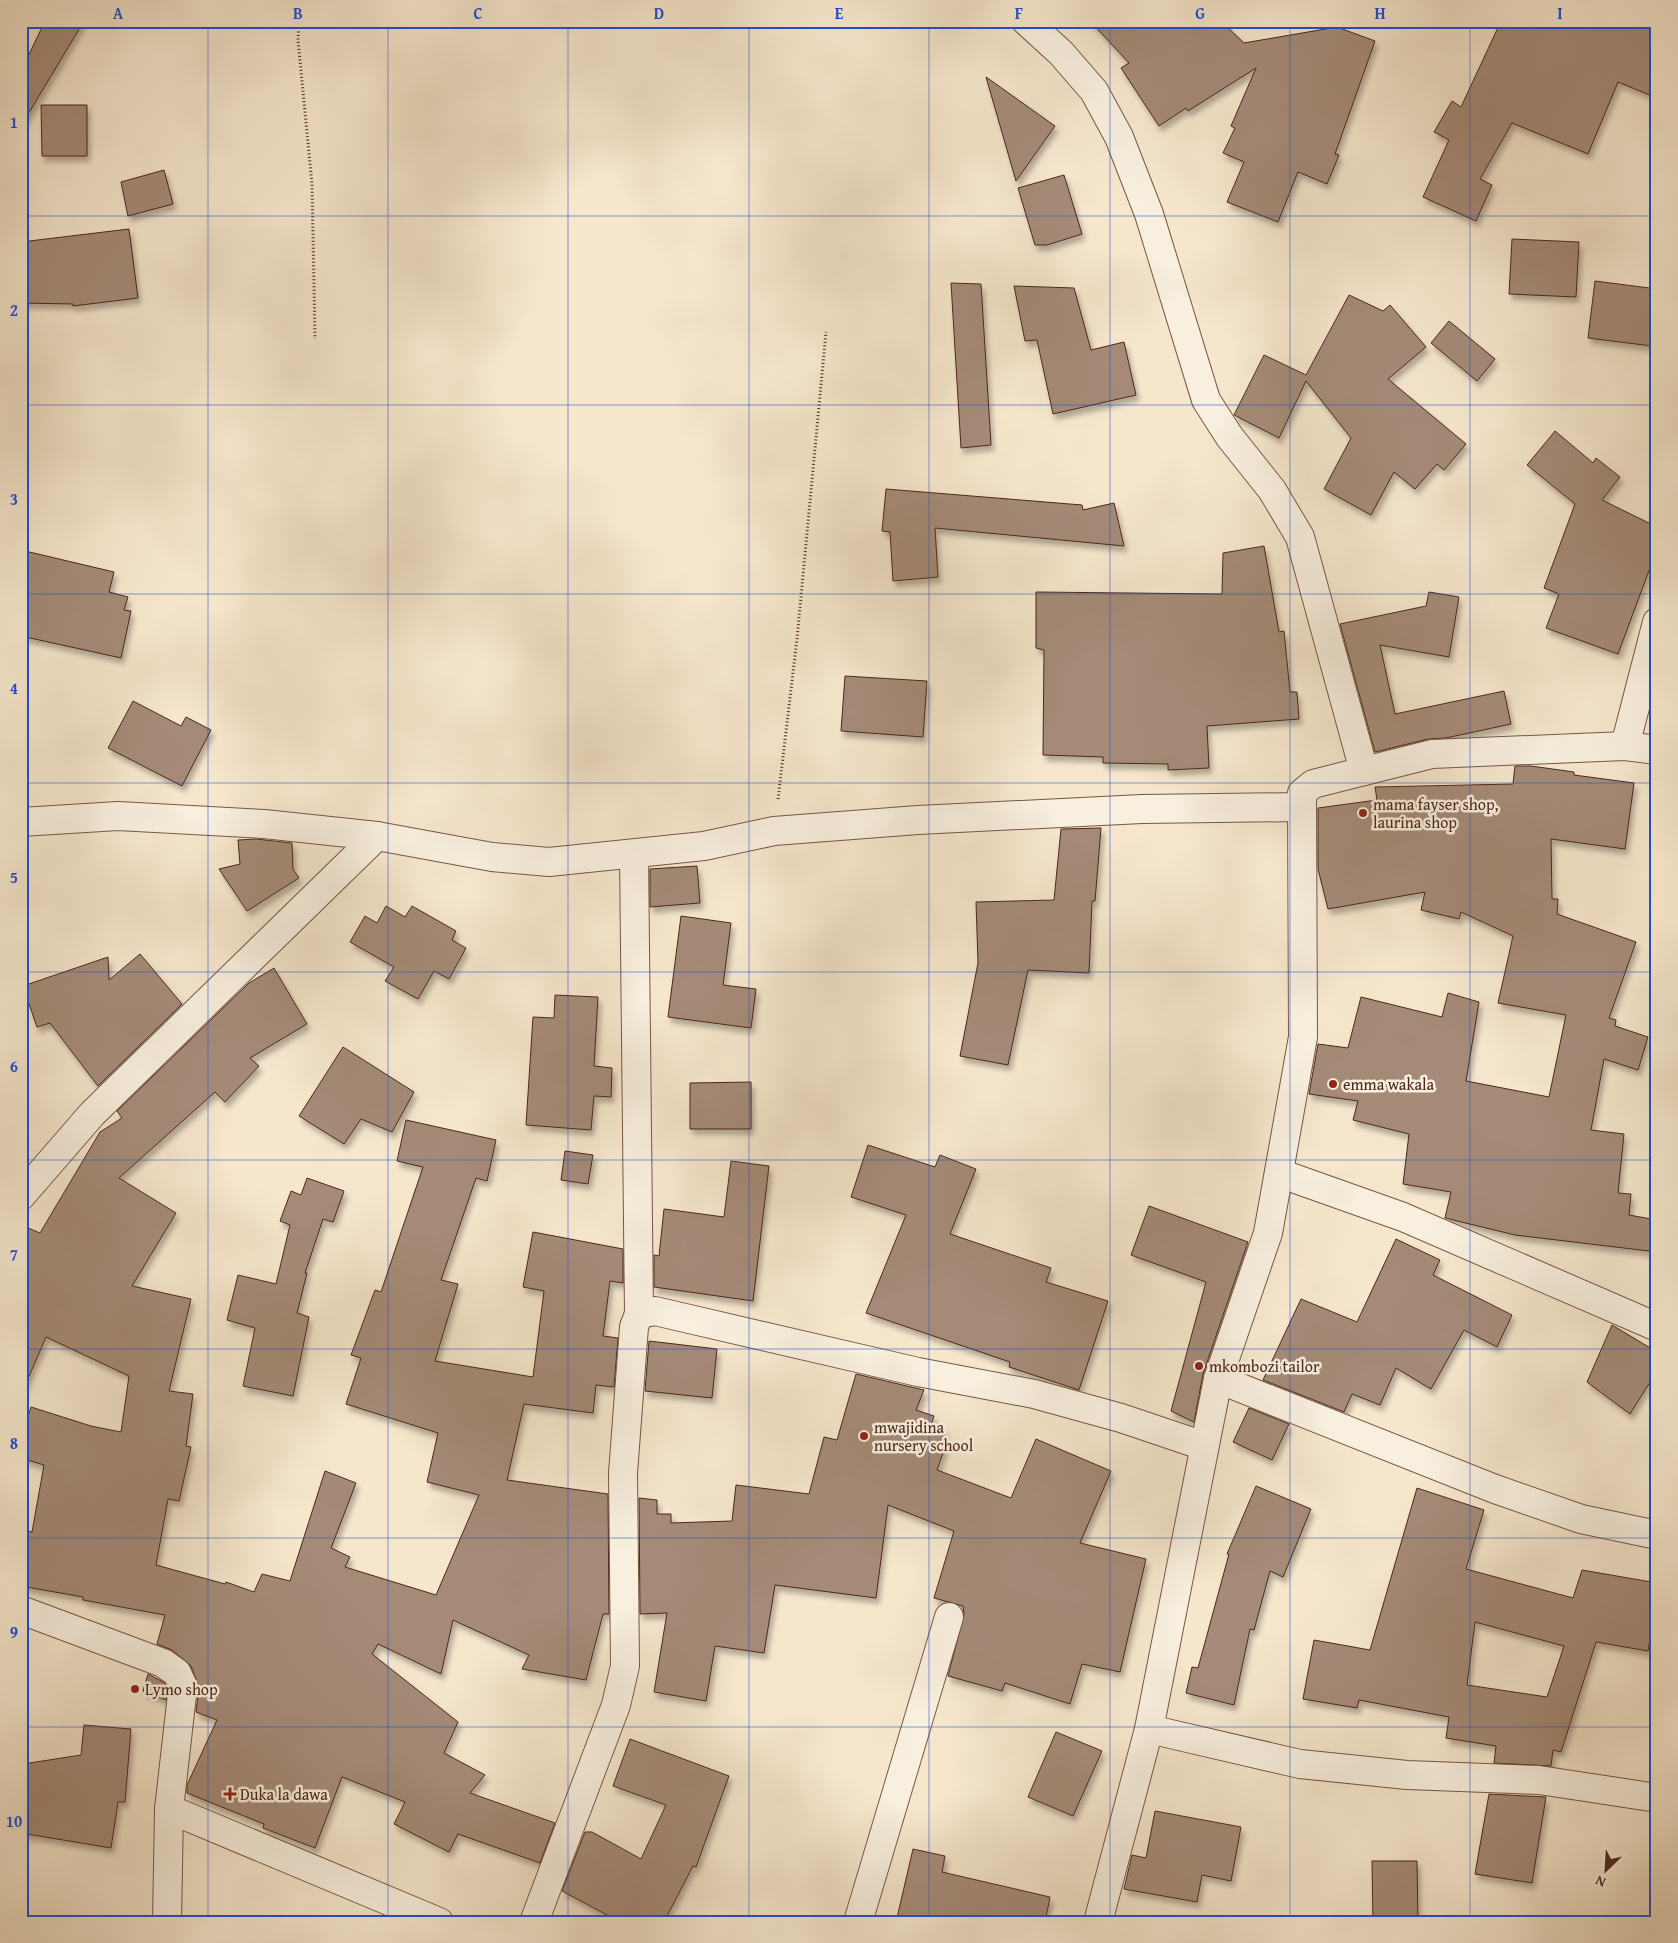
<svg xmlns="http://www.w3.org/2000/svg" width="1678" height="1943" font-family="'Gentium Book Plus',serif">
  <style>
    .building { fill: #a48a77; stroke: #4c271a; fill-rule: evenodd; filter: url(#shadow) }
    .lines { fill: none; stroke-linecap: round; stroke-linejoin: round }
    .street-casing { stroke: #765746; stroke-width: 30 }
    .path { stroke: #4c271a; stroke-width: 3; stroke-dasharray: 1 2.5; stroke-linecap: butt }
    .street { stroke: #f8efde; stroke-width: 28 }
    .grid { fill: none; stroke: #1d4ed8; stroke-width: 1; stroke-opacity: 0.55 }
    .poi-dot { fill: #8f2418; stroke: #f8efde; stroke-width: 2 }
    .labels { text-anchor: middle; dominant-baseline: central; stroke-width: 5; stroke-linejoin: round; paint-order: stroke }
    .poi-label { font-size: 16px; fill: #4c271a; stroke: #f8efde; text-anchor: start }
    .neatline { fill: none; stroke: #1d4ed8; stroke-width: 2 }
    .grid-label { font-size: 16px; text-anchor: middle; font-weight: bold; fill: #1d4ed8 }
  </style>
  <defs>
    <filter id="shadow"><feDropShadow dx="3" dy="5.5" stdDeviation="2.5" flood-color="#0004"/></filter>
  </defs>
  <rect width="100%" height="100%" fill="#f5e6cc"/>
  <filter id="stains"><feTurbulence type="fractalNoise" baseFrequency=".004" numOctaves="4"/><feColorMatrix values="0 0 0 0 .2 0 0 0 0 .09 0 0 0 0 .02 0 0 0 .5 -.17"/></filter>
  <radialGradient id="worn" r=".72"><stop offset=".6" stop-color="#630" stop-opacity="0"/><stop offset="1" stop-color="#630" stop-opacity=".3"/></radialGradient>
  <g class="building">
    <polygon points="45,21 84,21 21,126 21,71"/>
    <polygon points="1090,21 1221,21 1244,43 1337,27 1375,41 1335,154 1339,155 1327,184 1298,172 1278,222 1227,202 1244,162 1223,153 1235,128 1231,126 1256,68 1188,111 1186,108 1159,126 1121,68 1129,63"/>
    <polygon points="1501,21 1637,21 1657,29 1657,98 1618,82 1588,154 1512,123 1480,179 1492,185 1476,221 1423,197 1449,140 1434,132 1452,101 1461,107"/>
    <polygon points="986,77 1055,126 1016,181"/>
    <polygon points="41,105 87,105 87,156 42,156"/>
    <polygon points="164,170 173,204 128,216 121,182"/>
    <polygon points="1064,175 1082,234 1047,245 1035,245 1018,188"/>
    <polygon points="129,229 138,298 73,306 73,304 21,303 21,242"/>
    <polygon points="1512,239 1579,242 1576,297 1509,294"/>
    <polygon points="1595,281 1657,289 1652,346 1588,338"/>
    <polygon points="951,283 981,284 991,445 961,448"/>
    <polygon points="1014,286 1074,288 1091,350 1124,342 1136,395 1053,414 1037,340 1025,341"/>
    <polygon points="1349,295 1383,311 1390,305 1426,347 1388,379 1466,444 1444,470 1437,464 1415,489 1394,472 1371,515 1324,489 1351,438 1306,381 1279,438 1234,415 1264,355 1306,375"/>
    <polygon points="1449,321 1495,359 1477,381 1431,343"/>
    <polygon points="1555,431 1593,463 1596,458 1620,477 1602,500 1657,527 1657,549 1618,654 1546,628 1559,594 1544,588 1575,504 1527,465"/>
    <polygon points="886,489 1082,505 1083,510 1114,503 1124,546 935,528 938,577 893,581 890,532 882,531"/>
    <polygon points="1264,546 1279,632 1284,631 1290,692 1297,692 1299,719 1207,726 1209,768 1168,770 1168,764 1103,763 1103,757 1043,755 1044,650 1036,648 1036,592 1222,594 1223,553"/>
    <polygon points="21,550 114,572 109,592 128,597 124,610 131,611 121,658 21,636"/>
    <polygon points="1429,592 1459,597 1449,657 1380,645 1395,714 1504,691 1511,724 1446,738 1428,739 1375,752 1340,624 1426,606"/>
    <polygon points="845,676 927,681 923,737 841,731"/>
    <polygon points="133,701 181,726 186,717 211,730 182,786 108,748"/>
    <polygon points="1515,766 1531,766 1574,772 1574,775 1634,783 1625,849 1551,839 1552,899 1558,899 1557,914 1636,942 1609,1018 1616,1020 1615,1026 1648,1037 1638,1070 1604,1059 1591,1130 1624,1134 1618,1193 1631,1194 1629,1215 1657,1220 1657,1252 1515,1235 1445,1218 1451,1192 1403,1184 1409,1134 1353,1120 1358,1101 1309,1094 1318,1044 1348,1048 1361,997 1442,1017 1448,993 1479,1002 1466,1081 1549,1097 1566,1015 1498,1003 1513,936 1461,912 1459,919 1421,910 1425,892 1328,909 1318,869 1318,808 1377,800 1375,787 1513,784"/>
    <polygon points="1101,828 1095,901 1092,901 1089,973 1028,970 1008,1065 960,1056 978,963 976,902 1054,900 1061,829"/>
    <polygon points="256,839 292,843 293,869 299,878 247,911 219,869 240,864 238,840"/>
    <polygon points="697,866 700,903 650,907 650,869"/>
    <polygon points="386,906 405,917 412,906 456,931 452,940 466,948 449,979 434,971 418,999 385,981 394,967 350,942 365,916 377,923"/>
    <polygon points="681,916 731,923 723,985 756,989 751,1028 668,1017"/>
    <polygon points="140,954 182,1004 98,1086 50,1023 37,1027 23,986 108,957 109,980"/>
    <polygon points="274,968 307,1024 250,1058 259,1066 225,1102 215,1092 119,1178 176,1213 132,1286 191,1299 169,1391 193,1394 186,1446 191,1447 179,1501 168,1499 156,1565 225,1584 226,1582 254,1592 262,1574 290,1581 325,1471 356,1483 331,1548 350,1557 345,1567 436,1595 479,1495 427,1482 438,1433 346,1404 361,1358 351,1355 375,1290 381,1292 423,1167 397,1161 406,1120 496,1140 487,1181 476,1178 441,1280 458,1284 435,1361 533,1377 544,1291 523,1287 533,1232 623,1249 623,1283 610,1281 603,1336 618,1338 614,1387 596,1385 593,1413 524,1404 507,1480 608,1494 609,1614 603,1614 586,1680 522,1669 529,1655 453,1620 441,1674 378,1644 372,1654 458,1722 444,1753 485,1775 470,1793 555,1823 540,1863 458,1834 449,1852 394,1824 405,1802 342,1777 315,1848 263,1828 264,1824 187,1793 187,1785 217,1720 196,1712 199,1687 191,1666 172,1650 157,1644 165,1615 83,1600 83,1597 21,1586 21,1530 32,1532 44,1465 21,1458 21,1439 31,1407 91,1426 121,1432 129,1376 46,1337 21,1395 21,1225 40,1233 100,1132 122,1118 117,1111 249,983"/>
    <polygon points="555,995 598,997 594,1066 612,1068 611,1097 594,1096 591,1130 526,1125 533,1017 554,1018"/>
    <polygon points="343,1047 414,1092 392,1132 361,1119 344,1144 299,1116"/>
    <polygon points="751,1082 751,1129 690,1129 690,1083"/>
    <polygon points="868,1145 935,1167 940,1155 976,1169 950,1234 1051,1268 1046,1282 1108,1301 1079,1390 1009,1367 1010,1362 866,1313 906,1215 851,1197"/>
    <polygon points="565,1151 593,1155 588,1184 561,1180"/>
    <polygon points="731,1161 769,1166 753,1301 654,1287 654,1255 659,1256 664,1209 724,1217"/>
    <polygon points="307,1178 344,1191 333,1222 323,1219 305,1273 307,1273 297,1313 309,1317 293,1396 243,1386 255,1328 227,1320 238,1275 276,1284 290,1225 280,1221 291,1191 301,1195"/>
    <polygon points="1149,1206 1248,1242 1203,1374 1194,1422 1171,1411 1206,1282 1131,1255"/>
    <polygon points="1396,1239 1440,1260 1433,1275 1512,1315 1497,1347 1464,1330 1431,1389 1396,1368 1380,1405 1352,1394 1344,1412 1263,1380 1301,1299 1357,1322"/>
    <polygon points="1612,1325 1657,1352 1657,1371 1630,1414 1587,1382"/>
    <polygon points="649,1341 717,1349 712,1398 645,1391"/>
    <polygon points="856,1374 924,1390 916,1410 934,1416 931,1425 945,1430 939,1445 945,1447 937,1470 1011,1498 1036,1439 1111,1471 1080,1543 1146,1559 1120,1672 1082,1664 1070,1704 1005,1683 1002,1691 948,1676 964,1614 963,1606 934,1598 954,1531 888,1505 876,1598 775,1585 764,1653 715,1646 706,1701 654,1692 667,1613 640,1614 639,1498 657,1500 657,1514 671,1514 671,1523 732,1521 736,1485 809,1494 824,1437 837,1440"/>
    <polygon points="1249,1408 1289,1424 1272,1460 1233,1442"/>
    <polygon points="1256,1486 1311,1509 1283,1577 1270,1571 1254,1630 1250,1629 1234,1705 1186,1693 1192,1667 1198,1668 1229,1554 1227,1554"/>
    <path d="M1417 1488 1484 1510 1466 1569 1573 1598 1582 1570 1657 1583V1598L1648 1651 1596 1642 1561 1752 1553 1750 1551 1766 1494 1763 1496 1746 1446 1738 1449 1717 1359 1700 1357 1708 1303 1699 1314 1640 1370 1650ZM1475 1622 1564 1646 1547 1697 1467 1685Z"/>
    <polygon points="148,1674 165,1683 167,1689 166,1700 143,1691"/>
    <polygon points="84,1725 131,1729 125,1802 118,1802 111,1848 21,1833 21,1797 28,1798 23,1764 81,1755"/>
    <polygon points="1056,1732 1102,1751 1073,1816 1028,1797"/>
    <polygon points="630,1739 729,1776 696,1867 693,1866 664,1922 620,1922 562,1891 585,1832 592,1832 641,1859 666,1805 613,1786"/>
    <polygon points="1489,1794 1546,1797 1532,1883 1475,1874"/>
    <polygon points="1155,1811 1241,1827 1231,1881 1202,1875 1197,1902 1124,1889 1132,1855 1146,1858"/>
    <polygon points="913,1849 945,1856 942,1872 1050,1897 1045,1922 896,1922"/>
    <polygon points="1372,1861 1417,1861 1418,1922 1373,1922"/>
  </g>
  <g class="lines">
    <g class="street-casing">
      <g id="street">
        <polyline points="1026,21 1061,53 1094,91 1119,137 1149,214 1206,400 1229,436 1272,490 1300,537 1364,771"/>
        <polyline points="1625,746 1657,622"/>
        <polyline points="21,822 118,816 264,824 377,836 492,857 549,862 704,846 774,831 918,820 1142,809 1301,807"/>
        <polyline points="634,855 639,1314"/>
        <polyline points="1279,1173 1403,1217 1657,1327"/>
        <polyline points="21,1196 92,1114 377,836"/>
        <polyline points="1218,1379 1495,1489 1581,1519 1657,1535"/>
        <polyline points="21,1610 163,1663 177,1673 183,1686 169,1809 167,1922"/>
        <polyline points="1149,1729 1300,1764 1407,1775 1539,1780 1657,1798"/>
        <polyline points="169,1809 439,1922"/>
        <polyline points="534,1922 616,1705 625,1666 623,1473 634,1327 639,1314 655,1311 918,1372 1034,1394 1121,1418 1204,1446"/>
        <polyline points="858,1922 949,1617"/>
        <polyline points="1098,1922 1149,1729 1218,1379 1268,1233 1303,1037 1302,793 1313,784 1432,754 1625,746 1657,750"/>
      </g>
    </g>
    <g class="path">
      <polyline points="299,21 298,40 312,184 315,339"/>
      <polyline points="778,799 797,639 826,332"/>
    </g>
    <use href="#street" class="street"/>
  </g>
  <path class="grid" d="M208 21V1922M388 21V1922M568 21V1922M749 21V1922M929 21V1922M1110 21V1922M1290 21V1922M1470 21V1922M21 216H1657M21 405H1657M21 594H1657M21 783H1657M21 972H1657M21 1160H1657M21 1349H1657M21 1538H1657M21 1727H1657"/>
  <g class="poi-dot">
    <circle cx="1363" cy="813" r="5"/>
    <circle cx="1333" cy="1084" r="5"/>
    <circle cx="1199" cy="1366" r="5"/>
    <circle cx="864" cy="1436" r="5"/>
    <circle cx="135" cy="1689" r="5"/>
    <path d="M227.5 1786.5h5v5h5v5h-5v5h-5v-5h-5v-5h5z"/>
  </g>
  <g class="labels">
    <g class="poi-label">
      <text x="1373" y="804">mama fayser shop,<tspan x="1373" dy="18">laurina shop</tspan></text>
      <text x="1343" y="1084">emma wakala</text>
      <text x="1209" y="1366">mkombozi tailor</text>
      <text x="874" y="1427">mwajidina<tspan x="874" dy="18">nursery school</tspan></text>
      <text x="145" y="1689">Lymo shop</text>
      <text x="240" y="1794">Duka la dawa</text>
    </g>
  </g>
  <rect width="1678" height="1943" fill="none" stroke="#f5e6cc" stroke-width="55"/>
  <g transform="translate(1606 1870) rotate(205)" stroke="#f8efde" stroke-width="4" paint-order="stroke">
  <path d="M0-4L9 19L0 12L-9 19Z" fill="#4c271a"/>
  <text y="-8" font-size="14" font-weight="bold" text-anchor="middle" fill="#4c271a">N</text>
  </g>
  <rect x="28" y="28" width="1622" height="1888" class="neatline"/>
  <g class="grid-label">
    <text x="118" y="19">A</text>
    <text x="298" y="19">B</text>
    <text x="478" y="19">C</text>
    <text x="659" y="19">D</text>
    <text x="839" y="19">E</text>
    <text x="1019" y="19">F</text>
    <text x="1200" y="19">G</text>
    <text x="1380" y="19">H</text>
    <text x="1560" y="19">I</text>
    <text x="14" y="128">1</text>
    <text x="14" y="316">2</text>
    <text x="14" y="505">3</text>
    <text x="14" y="694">4</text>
    <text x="14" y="883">5</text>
    <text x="14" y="1072">6</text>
    <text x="14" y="1260">7</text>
    <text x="14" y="1449">8</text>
    <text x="14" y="1638">9</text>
    <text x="14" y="1827">10</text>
  </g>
  <rect width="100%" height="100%" filter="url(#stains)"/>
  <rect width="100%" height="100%" fill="url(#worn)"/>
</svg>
